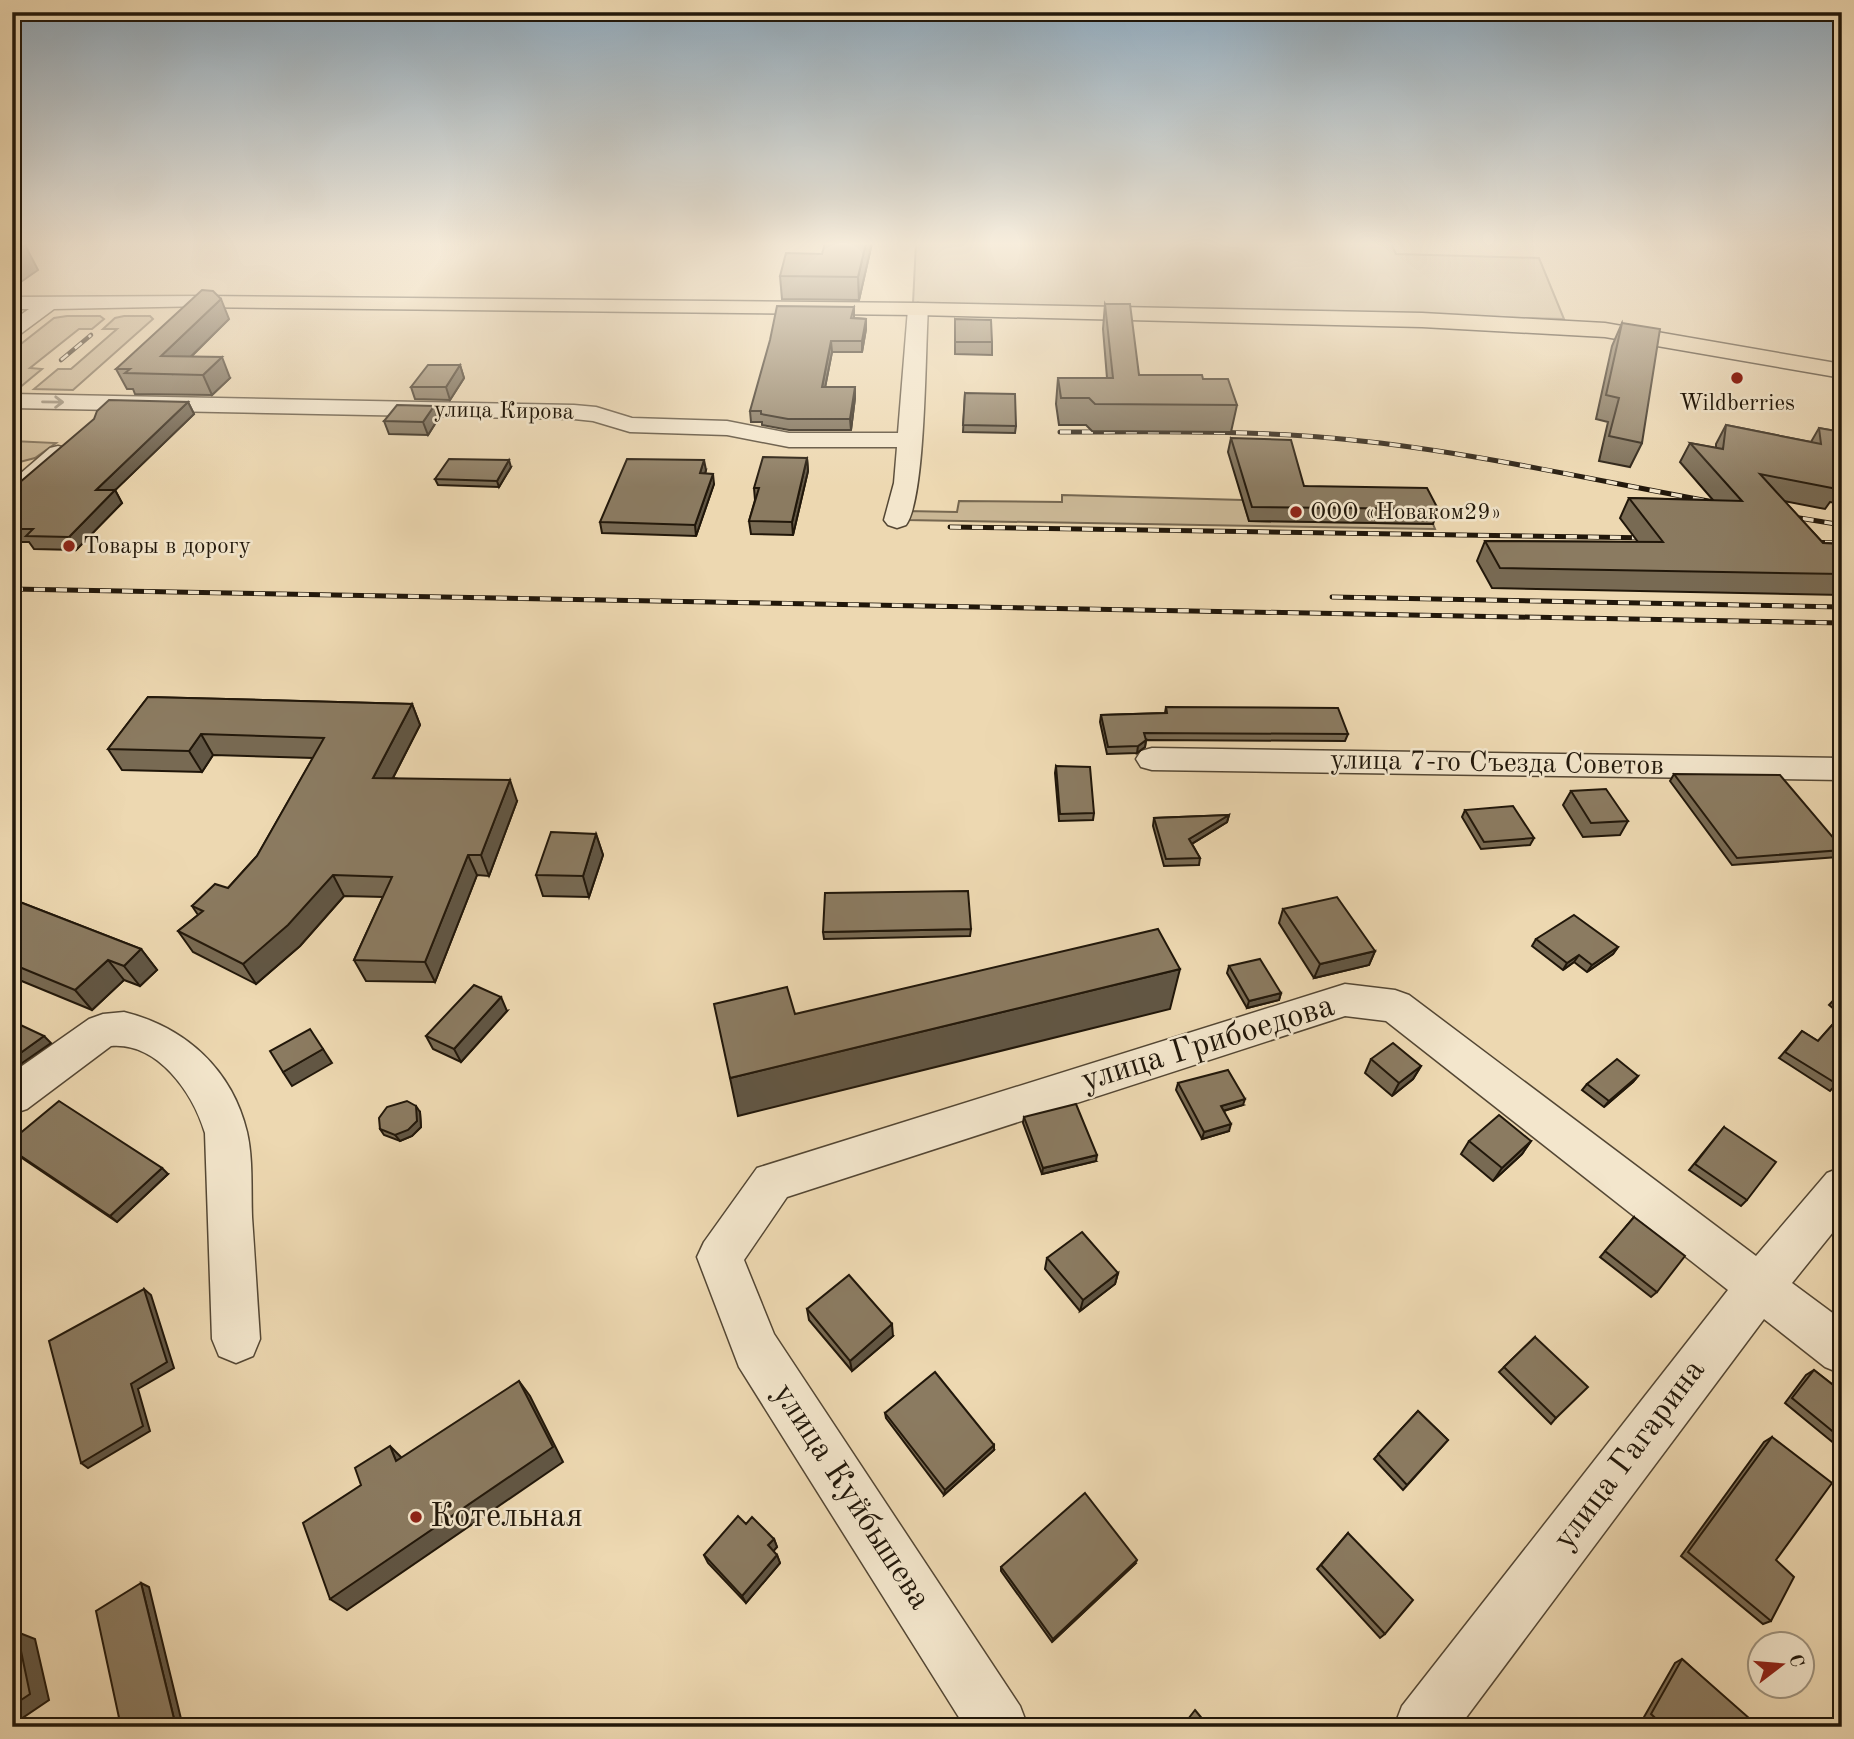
<svg xmlns="http://www.w3.org/2000/svg" width="1854" height="1739" font-family="'Old Standard TT',serif">
  <style>
    .green { fill: #cab795; stroke: #766750; stroke-width: 2 }
    .lines { fill: none; stroke-linecap: round; stroke-linejoin: round }
    .minor-casing { stroke: #544734; stroke-width: 3 }
    .major-casing { stroke: #21170a; stroke-width: 3 }
    .minor { fill: #f3e6cc; fill-rule: evenodd }
    .major { fill: #edd8b1; fill-rule: evenodd }
    .rail-far1-casing { stroke: #21170a; stroke-width: 4.5 }
    .rail-casing { stroke: #21170a; stroke-width: 5 }
    .rail-far1 { stroke: #f3e6cc; stroke-width: 2.5; stroke-dasharray: 9; stroke-linecap: butt }
    .rail { stroke: #f3e6cc; stroke-width: 3.5; stroke-dasharray: 11; stroke-linecap: butt }
    .wall { fill: #786a53; stroke: #21170a; stroke-width: 2 }
    .shaded-wall { fill: #615644; stroke: #21170a; stroke-width: 2 }
    .building { fill: #8b7b61; stroke: #21170a; stroke-width: 2 }
    .oneway { stroke: #948975 }
    .poi-dot { fill: #8f2418; stroke: #f3e6cc; stroke-width: 2.5 }
    .labels { text-anchor: middle; dominant-baseline: central; stroke-width: 5; stroke-linejoin: round; paint-order: stroke }
    .far-poi-label { font-size: 23px; fill: #21170a; stroke: #f3e6cc; text-anchor: start }
    .far-street-label { font-size: 23px; fill: #21170a; stroke: #f3e6cc }
    .street-label { font-size: 28px; fill: #21170a; stroke: #f3e6cc }
    .near-street-label { font-size: 33px; fill: #21170a; stroke: #f3e6cc }
    .near-poi-label { font-size: 33px; fill: #21170a; stroke: #f3e6cc; text-anchor: start }
  </style>
  <rect width="100%" height="100%" fill="#edd8b1"/>
  <filter id="stains"><feTurbulence type="fractalNoise" baseFrequency=".00286" numOctaves="4"/><feColorMatrix values="0 0 0 0 .2 0 0 0 0 .09 0 0 0 0 .02 0 0 0 .5 -.17"/></filter>
  <radialGradient id="worn" r=".72"><stop offset=".6" stop-color="#630" stop-opacity="0"/><stop offset="1" stop-color="#630" stop-opacity=".3"/></radialGradient>
  <g class="green">
    <polygon points="916,243 1391,243 1396,254 1539,258 1564,319 913,303"/>
    <polygon points="67,316 100,316 104,319 92,329 79,329 30,368 42,369 18,389 12,389 12,351 54,318"/>
    <polygon points="124,316 150,316 153,319 73,390 34,389 58,369 71,369 117,329 103,329 115,318"/>
    <polygon points="12,441 56,443 35,458 12,464"/>
    <polygon points="1062,495 1243,500 1249,521 1433,524 1435,529 906,520 907,511 957,512 959,501 1062,502"/>
  </g>
  <g class="lines">
    <g class="minor-casing">
      <g id="minor">
        <polygon points="202,296 209,298 212,302 209,306 54,309 19,335 12,337 12,321 29,309 12,309 12,297"/>
        <path d="M918 303 928 309C925 351 926 497 906 525L897 528 888 525 884 520 894 483 897 447H789L727 435 630 432 593 421 574 419 12 408V394L574 405 596 407 632 418 727 421 789 433H898L908 309Z"/>
        <polygon points="58,446 66,448 70,453 36,486 12,487 12,473 21,473 50,448"/>
        <polygon points="1152,748 1842,758 1842,780 1152,770 1141,767 1136,759 1141,751"/>
        <polygon points="1345,984 1395,990 1409,995 1756,1256 1827,1173 1842,1167 1842,1221 1792,1283 1842,1320 1842,1374 1825,1367 1764,1319 1459,1727 1394,1727 1402,1706 1728,1290 1386,1021 1345,1016 787,1197 744,1260 774,1334 1020,1706 1028,1727 965,1727 739,1367 697,1257 704,1242 757,1168"/>
        <path d="M124 1012C185 1027 232 1069 247 1132 253 1158 251 1189 252 1217 255 1257 257 1298 260 1339L253 1356 236 1363 219 1356 212 1339 205 1133C193 1093 158 1042 111 1046L27 1109 12 1114V1073L89 1019 103 1014Z"/>
      </g>
    </g>
    <g class="major-casing">
      <polygon id="major" points="202,296 918,303 1422,313 1605,323 1842,364 1842,378 1605,337 1422,327 918,315 194,307 191,302 194,297"/>
    </g>
    <use href="#minor" class="minor"/>
    <use href="#major" class="major"/>
    <g class="rail-far1-casing">
      <polyline id="rail-far1" points="61,360 91,335"/>
    </g>
    <g class="rail-casing">
      <g id="rail">
        <path d="M1060 432C1150 432 1241 430 1331 438 1461 449 1591 480 1719 503"/>
        <polyline points="1781,515 1842,525"/>
        <polyline points="950,527 1653,538"/>
        <polyline points="1803,542 1842,543"/>
        <polyline points="12,589 1842,623"/>
        <polyline points="1332,597 1842,607"/>
      </g>
    </g>
    <use href="#rail-far1" class="rail-far1"/>
    <use href="#rail" class="rail"/>
  </g>
  <g class="wall">
    <polygon points="872,243 859,300 782,299 780,276 822,254"/>
    <polygon points="1105,304 1139,375 1203,379 1237,405 1231,432 1092,431 1086,425 1059,425 1056,404 1058,378 1107,378 1103,329"/>
    <polygon points="854,307 854,318 866,319 866,329 862,352 832,352 825,387 855,398 851,430 789,430 762,425 762,422 751,422 750,411"/>
    <polygon points="229,319 191,357 230,378 212,395 135,394 133,389 127,389 116,369"/>
    <polygon points="955,319 992,342 992,355 955,354"/>
    <polygon points="1622,323 1642,443 1630,467 1599,461 1608,422 1596,419 1612,346"/>
    <polygon points="460,365 464,378 450,400 415,399 411,387"/>
    <polygon points="965,393 1016,426 1015,433 963,432"/>
    <polygon points="188,402 194,414 115,490 122,503 76,550 34,549 29,542 12,542 12,489"/>
    <polygon points="434,406 438,419 428,435 389,434 384,421"/>
    <polygon points="1726,425 1811,442 1819,428 1842,432 1842,504 1830,502 1825,509 1784,501 1823,543 1842,544 1842,595 1492,588 1477,561 1485,541 1638,542 1620,518 1629,498 1713,500 1680,462 1690,443 1716,448 1716,444"/>
    <polygon points="1231,438 1304,486 1438,509 1433,524 1249,521 1228,452"/>
    <polygon points="807,458 808,471 793,535 751,534 749,521 755,500 754,488"/>
    <polygon points="511,467 499,487 438,485 435,479"/>
    <polygon points="706,470 705,474 714,484 696,536 602,533 600,522"/>
    <polygon points="148,697 412,704 420,725 393,778 517,801 489,876 477,875 435,982 366,981 354,960 383,897 344,896 300,946 256,984 193,952 178,931 198,915 192,906 228,888 257,856 313,758 213,755 202,772 122,770 108,749"/>
    <polygon points="1166,707 1348,734 1345,741 1146,740 1145,747 1137,753 1107,754 1100,722 1101,715 1165,713"/>
    <polygon points="1056,766 1094,813 1093,820 1059,821 1055,773"/>
    <polygon points="1674,774 1842,848 1842,851 1838,857 1732,865 1670,781"/>
    <polygon points="1571,791 1628,821 1620,835 1583,837 1563,805"/>
    <polygon points="1465,810 1534,838 1530,845 1481,849 1462,817"/>
    <polygon points="1229,815 1227,822 1192,844 1200,858 1199,865 1164,866 1153,826 1154,818"/>
    <polygon points="596,834 603,855 589,897 543,896 536,875"/>
    <polygon points="12,899 141,949 157,970 140,986 124,980 92,1010 12,977"/>
    <polygon points="1283,909 1375,951 1369,965 1314,978 1279,923"/>
    <polygon points="971,929 970,936 824,939 823,932"/>
    <polygon points="1536,939 1618,947 1613,954 1587,972 1574,962 1563,970 1532,946"/>
    <polygon points="1229,966 1281,993 1279,1000 1247,1008 1227,973"/>
    <polygon points="1842,991 1842,1078 1830,1091 1779,1058 1802,1031 1818,1041 1841,1015 1829,1005"/>
    <polygon points="507,1011 461,1062 433,1049 426,1036"/>
    <polygon points="1371,1059 1421,1066 1413,1079 1392,1096 1365,1073"/>
    <polygon points="1638,1076 1633,1082 1604,1107 1582,1090 1587,1084"/>
    <polygon points="1178,1083 1243,1105 1224,1111 1229,1131 1202,1139 1176,1090"/>
    <polygon points="420,1112 421,1127 412,1136 400,1141 384,1135 380,1129"/>
    <polygon points="1024,1117 1096,1161 1042,1174 1023,1123"/>
    <polygon points="1724,1127 1747,1200 1741,1206 1689,1170"/>
    <polygon points="12,1140 168,1174 117,1222 13,1152"/>
    <polygon points="1469,1141 1531,1141 1522,1154 1493,1181 1461,1154"/>
    <polygon points="1634,1217 1657,1292 1651,1297 1600,1257"/>
    <polygon points="1047,1258 1118,1273 1115,1284 1080,1311 1045,1269"/>
    <polygon points="807,1309 893,1336 852,1371 809,1320"/>
    <polygon points="1535,1337 1556,1418 1551,1424 1499,1372"/>
    <polygon points="1814,1370 1842,1392 1842,1450 1785,1403 1806,1375"/>
    <polygon points="1418,1411 1448,1440 1403,1490 1374,1459"/>
    <polygon points="885,1413 994,1450 944,1495 886,1418"/>
    <polygon points="1772,1437 1776,1560 1771,1621 1763,1624 1681,1556 1764,1442"/>
    <polygon points="746,1524 774,1539 777,1547 773,1551 777,1555 780,1563 746,1603 708,1563 704,1555"/>
    <polygon points="1348,1533 1385,1634 1380,1638 1317,1569"/>
    <polygon points="1135,1564 1052,1642 1001,1571 1001,1567"/>
    <polygon points="1682,1659 1757,1727 1655,1727 1644,1717 1675,1663"/>
  </g>
  <g class="shaded-wall">
    <polygon points="866,243 872,243 859,300 858,277"/>
    <polygon points="25,245 38,270 12,288 12,254"/>
    <polygon points="221,299 229,319 173,374 161,356"/>
    <polygon points="866,319 866,329 862,352 862,341"/>
    <polygon points="831,341 832,352 823,398 822,387"/>
    <polygon points="222,357 230,378 212,395 203,375"/>
    <polygon points="460,365 464,378 450,400 446,387"/>
    <polygon points="855,387 855,398 851,430 850,419"/>
    <polygon points="188,402 194,414 103,502 96,490"/>
    <polygon points="434,406 438,419 428,435 423,422"/>
    <polygon points="807,458 808,471 793,535 792,522"/>
    <polygon points="509,460 511,467 499,487 497,481"/>
    <polygon points="704,460 706,470 702,484 700,473"/>
    <polygon points="713,474 714,484 696,536 695,525"/>
    <polygon points="115,490 122,503 76,550 69,537"/>
    <polygon points="412,704 420,725 382,799 373,778"/>
    <polygon points="201,734 213,755 202,772 189,751"/>
    <polygon points="1146,740 1145,747 1137,753 1138,746"/>
    <polygon points="510,780 517,801 489,876 481,855"/>
    <polygon points="1229,815 1227,822 1188,846 1189,839"/>
    <polygon points="596,834 603,855 589,897 583,876"/>
    <polygon points="468,855 477,875 435,982 425,962"/>
    <polygon points="333,875 344,896 300,946 256,984 243,964"/>
    <polygon points="1618,947 1613,954 1587,972 1592,965"/>
    <polygon points="141,949 157,970 140,986 124,966"/>
    <polygon points="1375,951 1369,965 1314,978 1320,964"/>
    <polygon points="1579,955 1574,962 1563,970 1567,963"/>
    <polygon points="108,960 124,980 92,1010 75,990"/>
    <polygon points="1180,969 1170,1009 738,1116 730,1078"/>
    <polygon points="1281,993 1279,1000 1247,1008 1249,1001"/>
    <polygon points="501,997 507,1011 461,1062 454,1049"/>
    <polygon points="44,1036 51,1043 12,1070 12,1059"/>
    <polygon points="323,1049 332,1063 292,1086 283,1072"/>
    <polygon points="1421,1066 1413,1079 1392,1096 1399,1083"/>
    <polygon points="1638,1076 1633,1082 1604,1107 1609,1101"/>
    <polygon points="1245,1099 1243,1105 1219,1112 1221,1106"/>
    <polygon points="416,1106 420,1112 421,1127 412,1136 400,1141 395,1135"/>
    <polygon points="1231,1124 1229,1131 1202,1139 1204,1132"/>
    <polygon points="1531,1141 1522,1154 1493,1181 1502,1168"/>
    <polygon points="1097,1155 1096,1161 1042,1174 1043,1168"/>
    <polygon points="162,1168 168,1174 117,1222 110,1216"/>
    <polygon points="1118,1273 1115,1284 1080,1311 1083,1300"/>
    <polygon points="144,1289 151,1295 174,1368 138,1389 150,1431 88,1468 81,1463 131,1384"/>
    <polygon points="892,1324 893,1336 852,1371 850,1361"/>
    <polygon points="519,1381 530,1396 563,1462 347,1610 330,1599"/>
    <polygon points="994,1445 994,1450 944,1495 945,1490"/>
    <polygon points="390,1446 404,1460 396,1461"/>
    <polygon points="774,1539 777,1547 771,1554 768,1545"/>
    <polygon points="777,1555 780,1563 746,1603 742,1596"/>
    <polygon points="1137,1560 1135,1564 1052,1642 1053,1639"/>
    <polygon points="141,1583 149,1587 183,1727 176,1727"/>
    <polygon points="17,1632 35,1639 49,1700 12,1725"/>
  </g>
  <g class="building">
    <polygon points="825,243 866,243 858,277 780,276 786,253 822,254"/>
    <polygon points="12,245 25,245 12,254"/>
    <polygon points="202,290 213,291 221,299 161,356 222,357 203,375 125,373 130,369 116,369"/>
    <polygon points="1105,304 1130,304 1139,375 1202,375 1203,379 1228,379 1237,405 1095,404 1089,398 1061,398 1058,378 1113,378"/>
    <polygon points="777,306 854,307 851,318 866,319 862,341 831,341 822,387 855,387 850,419 788,419 761,414 761,411 750,411 770,340"/>
    <polygon points="955,319 991,320 992,342 955,342"/>
    <polygon points="1622,323 1660,329 1642,443 1609,436 1619,398 1606,395"/>
    <polygon points="428,365 460,365 446,387 411,387"/>
    <polygon points="965,393 1015,394 1016,426 963,425"/>
    <polygon points="109,400 188,402 96,490 115,490 69,537 26,536 33,529 12,529 12,489 94,419 97,411"/>
    <polygon points="397,405 434,406 423,422 384,421"/>
    <polygon points="1726,425 1821,444 1819,428 1842,432 1842,482 1837,481 1837,489 1760,474 1823,543 1842,544 1842,574 1500,568 1485,541 1663,542 1629,498 1742,501 1690,443 1723,449"/>
    <polygon points="1231,438 1291,440 1304,486 1427,488 1438,509 1252,507"/>
    <polygon points="763,457 807,458 792,522 749,521 759,488 754,488"/>
    <polygon points="449,459 509,460 497,481 435,479"/>
    <polygon points="627,459 704,460 700,473 713,474 695,525 600,522"/>
    <polygon points="148,697 412,704 373,778 510,780 481,855 468,855 425,962 354,960 392,877 333,875 288,925 243,964 178,931 203,911 192,906 215,884 228,888 257,856 324,738 201,734 189,751 108,749"/>
    <polygon points="1166,707 1338,708 1348,734 1144,733 1146,740 1138,746 1108,747 1101,715 1167,713"/>
    <polygon points="1056,766 1090,767 1094,813 1060,814"/>
    <polygon points="1674,774 1780,775 1842,848 1842,850 1737,858"/>
    <polygon points="1606,789 1628,821 1591,823 1571,791"/>
    <polygon points="1513,806 1534,838 1484,842 1465,810"/>
    <polygon points="1229,815 1189,839 1200,858 1166,859 1154,818"/>
    <polygon points="551,832 596,834 583,876 536,875"/>
    <polygon points="968,891 971,929 823,932 825,893"/>
    <polygon points="1337,897 1375,951 1320,964 1283,909"/>
    <polygon points="12,899 141,949 124,966 108,960 75,990 12,964"/>
    <polygon points="1574,915 1618,947 1592,965 1579,955 1567,963 1536,939"/>
    <polygon points="1158,929 1180,969 730,1078 714,1004 787,987 795,1014"/>
    <polygon points="1260,959 1281,993 1249,1001 1229,966"/>
    <polygon points="474,985 501,997 454,1049 426,1036"/>
    <polygon points="1842,991 1842,1004 1835,998"/>
    <polygon points="1842,1014 1842,1078 1837,1084 1785,1052 1802,1031 1818,1041"/>
    <polygon points="12,1021 44,1036 12,1059"/>
    <polygon points="310,1029 323,1049 283,1072 270,1051"/>
    <polygon points="1393,1043 1421,1066 1399,1083 1371,1059"/>
    <polygon points="1617,1059 1638,1076 1609,1101 1587,1084"/>
    <polygon points="1228,1070 1245,1099 1221,1106 1231,1124 1204,1132 1178,1083"/>
    <polygon points="59,1101 162,1168 110,1216 12,1150 12,1140"/>
    <polygon points="407,1101 416,1106 417,1121 408,1130 395,1135 380,1129 379,1118 387,1107"/>
    <polygon points="1076,1104 1097,1155 1043,1168 1024,1117"/>
    <polygon points="1499,1115 1531,1141 1502,1168 1469,1141"/>
    <polygon points="1724,1127 1776,1162 1747,1200 1695,1164"/>
    <polygon points="1634,1217 1685,1256 1657,1292 1605,1251"/>
    <polygon points="1082,1232 1118,1273 1083,1300 1047,1258"/>
    <polygon points="849,1275 892,1324 850,1361 807,1309"/>
    <polygon points="144,1289 167,1362 131,1384 143,1426 81,1463 49,1341"/>
    <polygon points="1535,1337 1588,1387 1556,1418 1504,1367"/>
    <polygon points="1814,1370 1842,1392 1842,1439 1792,1398"/>
    <polygon points="935,1372 994,1445 945,1490 885,1413"/>
    <polygon points="519,1381 553,1447 330,1599 303,1523 361,1485 355,1468 390,1446 396,1461"/>
    <polygon points="1418,1411 1448,1440 1407,1485 1378,1454"/>
    <polygon points="1772,1437 1832,1483 1776,1560 1794,1577 1771,1621 1688,1552"/>
    <polygon points="1085,1493 1137,1560 1053,1639 1001,1567"/>
    <polygon points="738,1516 746,1524 752,1517 774,1539 768,1545 777,1555 742,1596 704,1555"/>
    <polygon points="1348,1533 1413,1600 1385,1634 1321,1565"/>
    <polygon points="141,1583 176,1727 121,1727 96,1611"/>
    <polygon points="17,1632 30,1694 12,1706 12,1635"/>
    <polygon points="1682,1659 1758,1726 1757,1727 1665,1727 1651,1714"/>
    <polygon points="1195,1710 1209,1727 1182,1727"/>
  </g>
  <defs><path id="oneway-shaft" d="M-6 0H5M1.5-3L5.5 0L1.5 3" fill="none" stroke-width="1.6" stroke-linecap="round" stroke-linejoin="round" transform="scale(1.75)"/></defs>
  <use class="oneway" href="#oneway-shaft" transform="translate(53 402) rotate(1)"/>
  <linearGradient id="sky" x2="0" y2="1"><stop stop-color="#8ea8bb"/><stop offset="0.5" stop-color="#f7eddc"/><stop offset="1" stop-color="#f7eddc" stop-opacity="0"/></linearGradient>
  <rect width="1854" height="487" fill="url(#sky)"/>
  <g class="poi-dot">
    <circle cx="1737" cy="378" r="7"/>
    <circle cx="1296" cy="512" r="7"/>
    <circle cx="69" cy="546" r="7"/>
    <circle cx="416" cy="1517" r="7"/>
  </g>
  <g class="labels">
    <g class="far-poi-label">
      <text x="1737" y="403" text-anchor="middle">Wildberries</text>
      <text x="1310" y="512">ООО «Новаком29»</text>
      <text x="83" y="546">Товары в дорогу</text>
    </g>
    <g class="far-street-label">
      <text transform="translate(504 411) rotate(1)">улица Кирова</text>
    </g>
    <g class="street-label">
      <text transform="translate(1497 764) rotate(1)">улица 7-го Съезда Советов</text>
    </g>
    <g class="near-street-label">
      <text transform="translate(1208 1044) rotate(-17)">улица Грибоедова</text>
      <text transform="translate(1630 1455) rotate(-53)">улица Гагарина</text>
      <text transform="translate(851 1497) rotate(57)">улица Куйбышева</text>
    </g>
    <g class="near-poi-label">
      <text x="430" y="1517">Котельная</text>
    </g>
  </g>
  <rect width="1854" height="1739" fill="none" stroke="#edd8b1" stroke-width="42"/>
  <rect x="14" y="14" width="1826" height="1711" fill="none" stroke="#21170a" stroke-width="3.5"/>
  <rect x="21" y="21" width="1812" height="1697" fill="none" stroke="#21170a" stroke-width="2"/>
  <g transform="translate(1781 1665) rotate(74)"><circle r="33" fill="#f3e6cc" stroke="#9f937e" stroke-width="2"/>
  <path d="M0-5L12 26L0 18L-12 26Z" fill="#8f2418"/>
  <text y="-10" font-size="19" font-weight="bold" text-anchor="middle" fill="#21170a">С</text>
  </g>
  <rect width="100%" height="100%" filter="url(#stains)"/>
  <rect width="100%" height="100%" fill="url(#worn)"/>
</svg>
